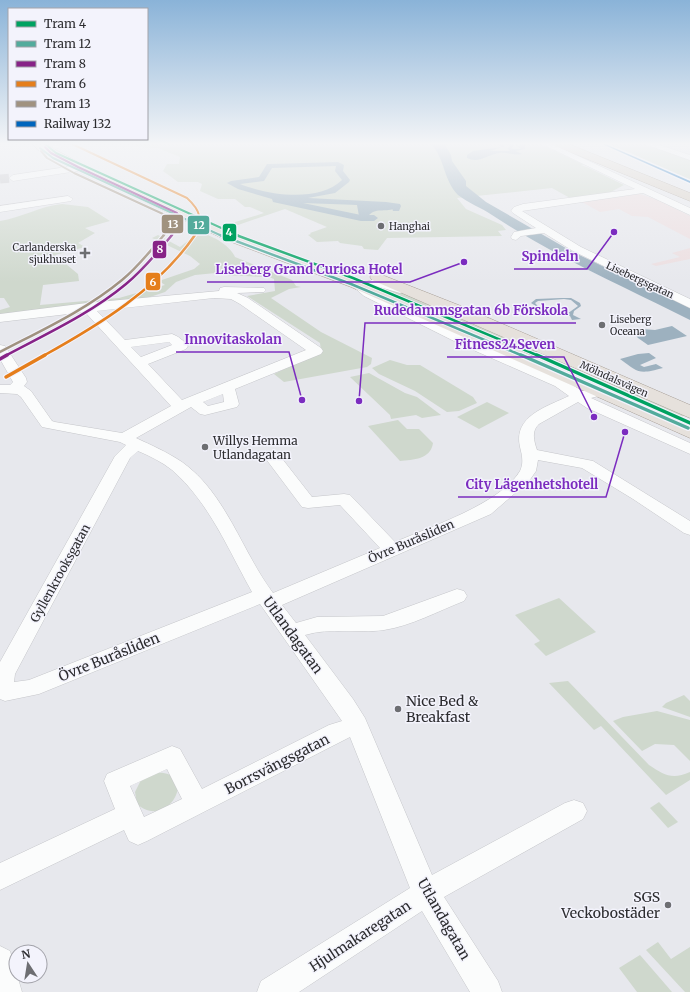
<svg xmlns="http://www.w3.org/2000/svg" width="690" height="992" font-family="Merriweather,serif">
  <style>
    .industrial { fill: #ecdee0 }
    .green { fill: #cfd8cd }
    .water { fill: #9db1bf; fill-rule: evenodd }
    .lines { fill: none; stroke-linecap: round; stroke-linejoin: round }
    .canal { fill: #9db1bf; fill-rule: evenodd }
    .minor-tunnel { stroke: #c2c2c7; stroke-width: 9; stroke-dasharray: 9 4.5; stroke-linecap: butt }
    .minor-casing { stroke: #c5c6ca; stroke-width: 1 }
    .major-casing { stroke: #a79e96; stroke-width: 1 }
    .highway-casing { stroke: #a79e96; stroke-width: 1 }
    .minor { fill: #fbfcfc; fill-rule: evenodd }
    .major { fill: #e6e1dc; fill-rule: evenodd }
    .highway { fill: #d9d0c6; fill-rule: evenodd }
    .rail-1-casing { stroke: #f3f3fc; stroke-width: 3 }
    .rail-1 { fill: #0065bd; fill-rule: evenodd }
    .tram-1-far2-casing { stroke: #f3f3fc; stroke-width: 3.5 }
    .tram-1-far1-casing { stroke: #f3f3fc; stroke-width: 4.5 }
    .tram-1-casing { stroke: #f3f3fc; stroke-width: 6 }
    .tram-2-far2-casing { stroke: #f3f3fc; stroke-width: 3.5 }
    .tram-2-far1-casing { stroke: #f3f3fc; stroke-width: 4.5 }
    .tram-2-casing { stroke: #f3f3fc; stroke-width: 6 }
    .tram-3-far2-casing { stroke: #f3f3fc; stroke-width: 3.5 }
    .tram-3-far1-casing { stroke: #f3f3fc; stroke-width: 4.5 }
    .tram-3-casing { stroke: #f3f3fc; stroke-width: 6 }
    .tram-4-far2-casing { stroke: #f3f3fc; stroke-width: 3.5 }
    .tram-4-far1-casing { stroke: #f3f3fc; stroke-width: 4.5 }
    .tram-4-casing { stroke: #f3f3fc; stroke-width: 6 }
    .tram-5-far1-casing { stroke: #f3f3fc; stroke-width: 3.5 }
    .tram-5-casing { stroke: #f3f3fc; stroke-width: 4.5 }
    .tram-1-far2 { stroke: #00a261; stroke-width: 2 }
    .tram-1-far1 { stroke: #00a261; stroke-width: 2.5 }
    .tram-1 { stroke: #00a261; stroke-width: 3.5 }
    .tram-2-far2 { stroke: #53ab9c; stroke-width: 2 }
    .tram-2-far1 { stroke: #53ab9c; stroke-width: 2.5 }
    .tram-2 { stroke: #53ab9c; stroke-width: 3.5 }
    .tram-3-far2 { stroke: #872387; stroke-width: 2 }
    .tram-3-far1 { stroke: #872387; stroke-width: 2.5 }
    .tram-3 { stroke: #872387; stroke-width: 3.5 }
    .tram-4-far2 { stroke: #e57e1b; stroke-width: 2 }
    .tram-4-far1 { stroke: #e57e1b; stroke-width: 2.5 }
    .tram-4 { stroke: #e57e1b; stroke-width: 3.5 }
    .tram-5-far1 { stroke: #a09280; stroke-width: 2 }
    .tram-5 { stroke: #a09280; stroke-width: 2.5 }
    .poi-dot { fill: #6d6e72; stroke: #f3f3fc; stroke-width: 1.5 }
    .labels { text-anchor: middle; dominant-baseline: central; stroke-width: 3; stroke-linejoin: round; paint-order: stroke }
    .far-poi-label { font-size: 10px; fill: #2c2c2f; stroke: #f3f3fc; text-anchor: start }
    .far-street-label { font-size: 10px; fill: #2c2c2f; stroke: #f3f3fc }
    .poi-label { font-size: 12px; fill: #2c2c2f; stroke: #f3f3fc; text-anchor: start }
    .street-label { font-size: 12px; fill: #2c2c2f; stroke: #f3f3fc }
    .near-street-label { font-size: 14px; fill: #2c2c2f; stroke: #f3f3fc }
    .near-poi-label { font-size: 14px; fill: #2c2c2f; stroke: #f3f3fc; text-anchor: start }
    .leader { fill: none; stroke: #7b2cbf; stroke-width: 1.5 }
    .callout-dot { fill: #7b2cbf; stroke: #f3f3fc; stroke-width: 1.5 }
    .callout-label { font-size: 13px; text-anchor: middle; font-weight: bold; fill: #7b2cbf; stroke: #f3f3fc; stroke-width: 3; stroke-linejoin: round; paint-order: stroke }
    .line-badge { stroke: #f3f3fc; stroke-width: 1.5 }
    .badge-label { font-size: 11px; text-anchor: middle; font-weight: bold; fill: #fff }
  </style>
  <rect width="100%" height="100%" fill="#e7e8ed"/>
  <g class="industrial">
    <polygon points="640,194 658,200 690,216 690,239 648,217 632,216 619,209 600,212 582,202"/>
    <polygon points="690,248 690,259 656,266 651,264 680,257 672,253"/>
  </g>
  <g class="green">
    <polygon points="141,143 538,143 584,165 581,165 589,168 624,185 609,193 570,198 552,188 457,198 466,209 502,225 506,230 498,231 502,236 387,238 378,250 364,249 362,246 340,243 338,241 317,242 308,235 311,234 310,233 327,227 285,209 238,225 232,223 264,213 250,207 245,207 235,199 218,199 200,191 202,184 198,182 178,182 163,171 167,164 179,164 180,157 158,148 139,147 129,144"/>
    <polygon points="604,143 639,143 688,159 690,160 690,181 629,152"/>
    <path d="M62 204 88 207 110 221 85 228 95 233 78 243 85 247 55 255 78 274 79 281 43 285 40 305 119 298 165 285 159 281 194 269 200 264 190 256 152 238 158 235 180 247 198 233C211 234 230 245 235 257L292 280 296 286 301 287 289 289 271 298 321 332 372 358 371 364 367 367 284 382 274 374 321 351 320 343 247 296 275 291 274 279 269 277 221 275 216 273 195 275 176 282 165 292 141 300 0 316V310L10 307 4 298H0V221C21 218 40 206 62 204Z"/>
    <polygon points="380,286 387,286 686,414 679,419 676,419 374,289"/>
    <polygon points="390,360 407,365 420,365 473,397 477,403 459,411 447,412 415,391 379,374 372,368"/>
    <polygon points="369,373 405,393 417,397 441,415 422,418 416,415 391,419 390,415 350,377"/>
    <polygon points="487,402 509,413 479,429 457,417"/>
    <path d="M398 420 407 429H419L433 443C431 459 413 460 400 461L368 426Z"/>
    <polygon points="559,598 596,632 546,656 534,644 540,641 515,615"/>
    <path d="M568 681 649 765C664 775 672 780 690 772V780L666 795 601 726 594 730 549 683Z"/>
    <polygon points="684,695 690,701 690,717 662,707 666,703"/>
    <polygon points="657,711 690,720 690,761 674,745 655,744 642,751 613,721 623,717"/>
    <path d="M155 773C201 769 168 832 137 804L135 792 141 780Z"/>
    <polygon points="659,802 678,822 668,828 650,808"/>
    <polygon points="658,942 671,959 690,947 690,992 685,992 646,950"/>
    <polygon points="640,955 672,992 637,992 619,968"/>
  </g>
  <g class="water">
    <path d="M430 143H444L451 155 452 161 466 181V186L486 202 571 251 690 308V320C623 286 555 257 492 215 482 208 468 203 458 195 443 180 445 157 430 143Z"/>
    <path d="M498 143H503L505 146 490 151H510L507 148 510 147 507 143H510L513 146 512 149H521L513 143 521 147 519 143H522L525 146V149L516 151 522 154C515 156 508 152 500 153 488 154 479 164 467 158V155L473 151 501 147Z"/>
    <path d="M348 203 389 205 395 208C387 213 377 207 369 215L372 217 359 216 357 205Z"/>
    <path d="M561 298H571L580 303 581 306 574 311 573 315 581 319 572 320 570 316H552L531 303 536 299ZM564 299 571 300 578 306 564 316C554 316 541 311 535 303L538 301Z"/>
    <polygon points="672,326 687,336 648,345 638,338 629,328 655,330"/>
    <path d="M649 353 656 358 640 365 644 367 656 364 663 368C638 375 638 372 620 359L638 354Z"/>
  </g>
  <g class="lines">
    <path class="canal" d="M338 162 344 165 343 171 350 180 349 182 335 193 308 198 386 202 400 204 401 206 399 211H393L392 208 386 206 303 203 361 215H374L378 218 374 221H361L273 202 272 199 238 189 227 183 231 181 259 177 267 164H270ZM336 166 335 171 342 180C318 203 268 195 240 184L264 181 272 168Z"/>
    <polyline class="minor-tunnel" points="0,179 13,178"/>
    <g class="minor-casing">
      <g id="minor">
        <polygon points="49,143 58,143 62,147 55,149"/>
        <polygon points="540,143 550,143 690,208 690,215 643,193 522,211 581,247 690,299 690,308 573,251 544,233 521,236 516,240 512,239 511,237 514,232 536,228 513,213 511,211 514,207 523,204 635,189"/>
        <polygon points="642,143 653,143 690,155 690,160"/>
        <polygon points="81,165 85,168 84,170 13,181 9,178 13,175"/>
        <polygon points="68,196 73,199 71,201 0,212 0,206"/>
        <path d="M376 279 404 288 406 290 400 293 376 286 369 289 372 292 472 339 565 380 582 391 601 387 606 388 608 391 606 394 591 398 690 443V454L587 408 578 402 539 424C531 431 534 441 537 450L593 461 690 521V535L684 533 633 499 582 468 538 460 536 471 529 481 491 514 282 605 296 623 317 617 383 616 457 589 464 591 467 596 464 601C438 611 411 626 384 630 357 634 331 627 305 635L353 699 365 718 432 875 565 803 574 800 583 803 587 811 583 819 444 897 498 981 502 992H470L422 911 299 992H257L261 981 410 888 350 737 147 841 138 845 129 841 124 830 0 890V863L115 809 104 781 107 774 172 746 180 749 202 789 329 725 342 721 260 604 39 694 5 701 0 699V662L115 456 126 445 120 442 42 427 21 397 17 394 0 393V385H10L13 382 0 359V345L5 346 26 378 27 382 24 386 31 391 52 421 55 422 122 433 171 406 85 312 0 322V314L87 303 219 291 220 288 224 287 264 288 266 290 264 292 237 293 248 298 321 348 323 351 321 354 235 389 239 404 237 407 205 415 200 414 191 407 136 438C151 445 167 452 182 462 226 493 242 552 273 593L380 548 340 505 308 508 302 507 266 459 268 456 274 454 280 456 312 497 344 494 350 495 395 542C430 527 500 504 520 471 524 463 522 455 520 447 513 416 546 407 569 396L555 386 462 345 364 296 350 284 356 281 365 282ZM214 298 231 299 240 304 306 350 182 400 148 364 186 349 188 346C184 341 178 336 172 334L125 340 97 311ZM169 342 172 345 141 357 131 347ZM223 394 224 402 208 406 203 402ZM138 451C150 456 162 462 172 470 209 502 229 551 252 592L29 680 14 682 15 674 130 458ZM167 769 182 799 144 817 130 786Z"/>
        <polygon points="0,946 10,951 22,992 0,992"/>
      </g>
    </g>
    <g class="major-casing">
      <g id="major">
        <polygon points="32,143 43,143 78,162 236,234 361,281 690,425 690,438 351,287 226,240 70,166 38,150"/>
        <polygon points="377,273 461,306 690,405 690,418 372,280 370,277 372,274"/>
      </g>
    </g>
    <g class="highway-casing">
      <polygon id="highway" points="552,143 566,143 690,193 690,201 553,145"/>
    </g>
    <use href="#minor" class="minor"/>
    <use href="#major" class="major"/>
    <use href="#highway" class="highway"/>
    <g class="rail-1-casing">
      <polygon id="rail-1" points="600,143 603,143 690,181 690,183"/>
    </g>
    <use href="#rail-1" class="rail-1"/>
    <g class="tram-1-far2-casing">
      <polyline id="tram-1-far2" points="44,143 56,153 239,236"/>
    </g>
    <g class="tram-1-far1-casing">
      <polyline id="tram-1-far1" points="236,235 353,278 539,356"/>
    </g>
    <g class="tram-1-casing">
      <polyline id="tram-1" points="537,355 690,423"/>
    </g>
    <g class="tram-2-far2-casing">
      <polyline id="tram-2-far2" points="40,148 53,158 222,236"/>
    </g>
    <g class="tram-2-far1-casing">
      <polyline id="tram-2-far1" points="220,235 351,284 523,356"/>
    </g>
    <g class="tram-2-casing">
      <polyline id="tram-2" points="521,355 688,428"/>
    </g>
    <g class="tram-3-far2-casing">
      <polyline id="tram-3-far2" points="45,147 51,153 78,167 177,213 183,221 171,236"/>
    </g>
    <g class="tram-3-far1-casing">
      <path id="tram-3-far1" d="M5 356C46 334 90 314 126 284 143 270 158 252 172 235"/>
    </g>
    <g class="tram-3-casing">
      <polyline id="tram-3" points="0,359 7,355"/>
    </g>
    <g class="tram-4-far2-casing">
      <path id="tram-4-far2" d="M70 143 187 198C200 210 204 220 194 236"/>
    </g>
    <g class="tram-4-far1-casing">
      <path id="tram-4-far1" d="M43 356C99 325 158 289 195 235"/>
    </g>
    <g class="tram-4-casing">
      <polyline id="tram-4" points="6,377 45,355"/>
    </g>
    <g class="tram-5-far1-casing">
      <polyline id="tram-5-far1" points="41,151 47,158 74,173 176,220 163,236"/>
    </g>
    <g class="tram-5-casing">
      <path id="tram-5" d="M0 352C42 330 86 310 122 280 138 267 151 250 164 235"/>
    </g>
    <use href="#tram-1-far2" class="tram-1-far2"/>
    <use href="#tram-1-far1" class="tram-1-far1"/>
    <use href="#tram-1" class="tram-1"/>
    <use href="#tram-2-far2" class="tram-2-far2"/>
    <use href="#tram-2-far1" class="tram-2-far1"/>
    <use href="#tram-2" class="tram-2"/>
    <use href="#tram-3-far2" class="tram-3-far2"/>
    <use href="#tram-3-far1" class="tram-3-far1"/>
    <use href="#tram-3" class="tram-3"/>
    <use href="#tram-4-far2" class="tram-4-far2"/>
    <use href="#tram-4-far1" class="tram-4-far1"/>
    <use href="#tram-4" class="tram-4"/>
    <use href="#tram-5-far1" class="tram-5-far1"/>
    <use href="#tram-5" class="tram-5"/>
  </g>
  <linearGradient id="sky" x2="0" y2="1"><stop stop-color="#8ab3d8"/><stop offset="0.51" stop-color="#f4f5f7"/><stop offset="1" stop-color="#f4f5f7" stop-opacity="0"/></linearGradient>
  <rect width="690" height="282" fill="url(#sky)"/>
  <g class="poi-dot">
    <circle cx="381" cy="226" r="4"/>
    <path d="M83 247h4v4h4v4h-4v4h-4v-4h-4v-4h4z"/>
    <circle cx="602" cy="325" r="4"/>
    <circle cx="205" cy="447" r="4"/>
    <circle cx="398" cy="709" r="4"/>
    <circle cx="668" cy="905" r="4"/>
  </g>
  <g class="labels">
    <g class="far-poi-label">
      <text x="389" y="226">Hanghai</text>
      <text x="76" y="247" text-anchor="end">Carlanderska<tspan x="76" dy="12">sjukhuset</tspan></text>
      <text x="610" y="319">Liseberg<tspan x="610" dy="12">Oceana</tspan></text>
    </g>
    <g class="far-street-label">
      <text transform="translate(640 280) rotate(25)">Lisebergsgatan</text>
      <text transform="translate(614 379) rotate(24)">Mölndalsvägen</text>
    </g>
    <g class="poi-label">
      <text x="213" y="440">Willys Hemma<tspan x="213" dy="14">Utlandagatan</tspan></text>
    </g>
    <g class="street-label">
      <text transform="translate(411 541) rotate(-23)">Övre Buråsliden</text>
      <text transform="translate(60 573) rotate(-61)">Gyllenkrooksgatan</text>
    </g>
    <g class="near-street-label">
      <text transform="translate(293 635) rotate(54)">Utlandagatan</text>
      <text transform="translate(109 657) rotate(-22)">Övre Buråsliden</text>
      <text transform="translate(277 764) rotate(-27)">Borrsvängsgatan</text>
      <text transform="translate(444 919) rotate(60)">Utlandagatan</text>
      <text transform="translate(360 936) rotate(-33)">Hjulmakaregatan</text>
    </g>
    <g class="near-poi-label">
      <text x="406" y="701">Nice Bed &amp;<tspan x="406" dy="16">Breakfast</tspan></text>
      <text x="660" y="897" text-anchor="end">SGS<tspan x="660" dy="16">Veckobostäder</tspan></text>
    </g>
  </g>
  <path class="leader" d="M614 232L587 269H514M464 262L410 282H207M359 401L365 323H576M302 400L289 352H176M594 417L564 357H447M625 432L606 497H458"/>
  <g class="callout-dot">
    <circle cx="614" cy="232" r="4"/>
    <circle cx="464" cy="262" r="4"/>
    <circle cx="359" cy="401" r="4"/>
    <circle cx="302" cy="400" r="4"/>
    <circle cx="594" cy="417" r="4"/>
    <circle cx="625" cy="432" r="4"/>
  </g>
  <g class="callout-label">
    <text x="550" y="261">Spindeln</text>
    <text x="309" y="274">Liseberg Grand Curiosa Hotel</text>
    <text x="471" y="315">Rudedammsgatan 6b Förskola</text>
    <text x="233" y="344">Innovitaskolan</text>
    <text x="505" y="349">Fitness24Seven</text>
    <text x="532" y="489">City Lägenhetshotell</text>
  </g>
  <g class="line-badge">
    <rect x="161" y="214" width="23" height="20" rx="4" fill="#a09280"/>
    <rect x="187" y="215" width="23" height="20" rx="4" fill="#53ab9c"/>
    <rect x="222" y="223" width="15" height="19" rx="4" fill="#00a261"/>
    <rect x="152" y="240" width="15" height="19" rx="4" fill="#872387"/>
    <rect x="145" y="272" width="16" height="19" rx="4" fill="#e57e1b"/>
  </g>
  <g class="badge-label">
    <text x="173" y="228">13</text>
    <text x="199" y="229">12</text>
    <text x="229" y="236">4</text>
    <text x="160" y="253">8</text>
    <text x="153" y="286">6</text>
  </g>
  <rect x="8" y="8" width="140" height="132" fill="#f3f3fc" stroke="#a3a3aa"/>
  <rect x="16" y="21" width="20" height="6" fill="#00a261" stroke="#a3a3aa"/>
  <text x="44" y="28" font-size="12" fill="#2c2c2f">Tram 4</text>
  <rect x="16" y="41" width="20" height="6" fill="#53ab9c" stroke="#a3a3aa"/>
  <text x="44" y="48" font-size="12" fill="#2c2c2f">Tram 12</text>
  <rect x="16" y="61" width="20" height="6" fill="#872387" stroke="#a3a3aa"/>
  <text x="44" y="68" font-size="12" fill="#2c2c2f">Tram 8</text>
  <rect x="16" y="81" width="20" height="6" fill="#e57e1b" stroke="#a3a3aa"/>
  <text x="44" y="88" font-size="12" fill="#2c2c2f">Tram 6</text>
  <rect x="16" y="101" width="20" height="6" fill="#a09280" stroke="#a3a3aa"/>
  <text x="44" y="108" font-size="12" fill="#2c2c2f">Tram 13</text>
  <rect x="16" y="121" width="20" height="6" fill="#0065bd" stroke="#a3a3aa"/>
  <text x="44" y="128" font-size="12" fill="#2c2c2f">Railway 132</text>
  <g transform="translate(28 964) rotate(348)"><circle r="19" fill="#f3f3fc" stroke="#a3a3aa"/>
  <path d="M0-3L7 15L0 10L-7 15Z" fill="#6d6e72"/>
  <text y="-6" font-size="11" font-weight="bold" text-anchor="middle" fill="#2c2c2f">N</text>
  </g>
</svg>
